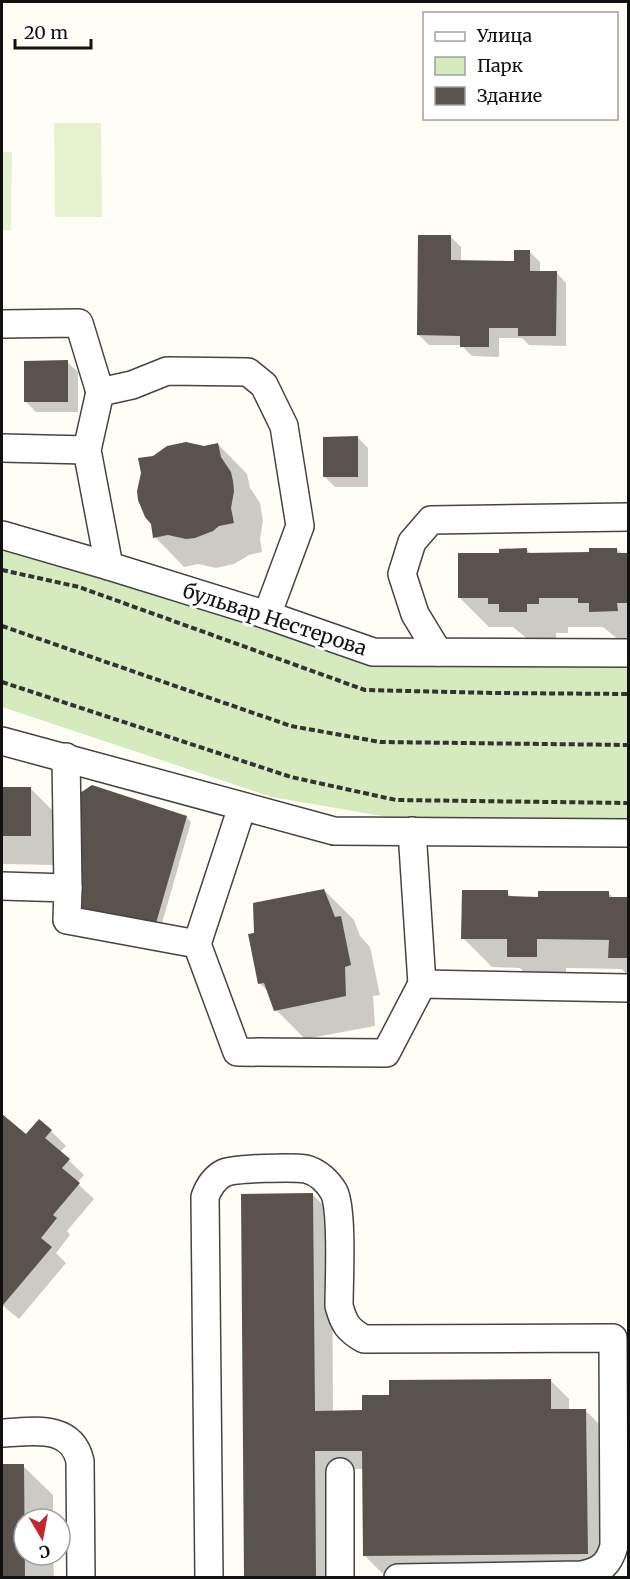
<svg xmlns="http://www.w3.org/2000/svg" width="630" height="1579" font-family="Merriweather,serif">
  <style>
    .green { fill: #d5ebbd }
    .pitch { fill: #e6f2cf }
    .shadow { fill: #0003 }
    .building { fill: #5a524d }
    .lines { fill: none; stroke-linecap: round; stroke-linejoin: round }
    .minor-casing { stroke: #444; stroke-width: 30 }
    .path { stroke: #333; stroke-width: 4; stroke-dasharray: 6 3; stroke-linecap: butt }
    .minor { stroke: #fff; stroke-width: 27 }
    .labels { text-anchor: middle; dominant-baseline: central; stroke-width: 6; stroke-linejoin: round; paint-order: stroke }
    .street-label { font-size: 20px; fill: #111; stroke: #fff }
  </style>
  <rect width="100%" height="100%" fill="#fffdf5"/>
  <polygon class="green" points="2,544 378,666 628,667 628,821 405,820 272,797 2,707"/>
  <g class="pitch">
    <polygon points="54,123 101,123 102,217 55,217"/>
    <polygon points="2,152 12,152 11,230 2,230"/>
  </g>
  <g class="shadow">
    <polygon points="451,237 461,247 461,262 516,262 530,252 540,262 540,272 556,272 566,283 566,346 529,345 522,338 499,338 499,357 472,356 461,345 429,345 419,335"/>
    <polygon points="67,362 78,372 78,412 36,412 26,402"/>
    <polygon points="358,438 368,448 368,487 335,487 325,477"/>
    <polygon points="218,444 247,474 250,488 260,503 263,521 260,539 262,552 249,555 234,564 216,568 198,564 184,567 155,537 204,447"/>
    <polygon points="617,549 622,554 628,554 628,641 620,641 603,627 568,627 568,633 556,633 556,641 530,641 513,627 489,627 459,597 500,554 527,550 531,554 591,554"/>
    <polygon points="2,788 31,789 60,818 60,865 2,864"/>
    <polygon points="186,817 191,822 159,934 84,915"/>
    <polygon points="324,890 354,920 360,936 370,947 380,995 373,996 375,1026 305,1039 276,1010 270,993 259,983 256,934"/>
    <polygon points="507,892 513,898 539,898 608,892 614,899 628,899 628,976 622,969 566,968 566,986 538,986 520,968 492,967 463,938"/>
    <polygon points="2,1116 26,1136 51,1131 66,1146 60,1152 84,1175 77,1183 94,1199 67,1231 70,1235 56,1253 66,1263 19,1319 2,1305"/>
    <polygon points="313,1195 332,1214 333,1412 364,1412 391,1396 550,1380 569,1399 569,1411 586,1411 604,1429 606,1572 384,1575 365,1556 364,1469 334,1469 335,1578 246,1578"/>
    <polygon points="2,1466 23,1466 53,1495 53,1519 24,1519 24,1555 53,1555 54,1578 2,1578"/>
  </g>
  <g class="building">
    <polygon points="418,235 451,235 451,260 514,261 514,250 530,250 530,271 557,271 556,336 518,336 518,328 489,328 489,347 460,347 460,336 417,335"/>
    <polygon points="68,360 68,402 24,402 24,361"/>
    <polygon points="358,436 358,477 323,477 323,437"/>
    <polygon points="186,442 204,446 218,443 221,457 231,472 233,481 234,491 231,508 234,523 219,526 213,531 195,538 186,539 168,535 153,538 151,524 145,517 138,500 137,491 141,473 138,458 153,456 167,446"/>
    <polygon points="527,548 527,553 589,552 589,548 617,548 617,553 628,553 628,603 617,603 618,611 589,612 589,603 578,603 578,598 539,598 539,604 527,604 527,612 499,612 499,604 488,604 488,598 458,598 458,553 499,553 499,549"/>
    <polygon points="92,785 187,816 154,930 78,910 80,793"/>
    <rect x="2" y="787" width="29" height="49"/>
    <polygon points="324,889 335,917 341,916 351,965 345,967 346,996 274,1011 264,983 258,984 248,934 254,933 253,903"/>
    <polygon points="462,890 508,890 508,896 538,897 538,891 609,891 609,897 628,897 628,958 608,958 609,940 537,939 537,957 507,957 507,939 461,939"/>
    <polygon points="2,1114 26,1134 39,1119 52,1130 45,1138 70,1159 62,1168 80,1183 53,1215 57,1218 41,1238 52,1247 3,1305"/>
    <polygon points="313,1193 315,1411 362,1410 362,1395 389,1395 389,1380 551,1379 551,1409 586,1409 588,1554 363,1556 362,1451 315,1451 316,1578 244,1578 241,1194"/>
    <polygon points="2,1464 24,1464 25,1578 2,1578"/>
  </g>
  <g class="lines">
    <g class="minor-casing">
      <g id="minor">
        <polyline points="2,324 79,323 100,392"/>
        <polyline points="2,448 87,450"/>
        <polyline points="2,535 109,566 267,615 373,652 628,653"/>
        <polyline points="109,566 87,450 100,392 132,385 167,371 248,372 264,385 284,426 300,526 267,615"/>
        <polyline points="438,652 415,614 402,574 412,542 431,520 628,517"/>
        <polyline points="2,741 334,831 628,833"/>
        <polyline points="66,757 68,888"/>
        <polyline points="412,831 422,984"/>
        <polyline points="2,886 68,888 67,920 197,944 237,1052 386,1053 422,984 628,988"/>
        <polyline points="197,944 242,807"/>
        <path d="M2 1433C32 1432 71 1423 80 1461L81 1578"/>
        <polyline points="340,1472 340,1578"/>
        <path d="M209 1578 205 1197C209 1186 214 1178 224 1173 234 1168 295 1167 306 1169 318 1172 328 1182 334 1192 343 1211 339 1282 339 1306 344 1324 348 1330 364 1339L613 1338 614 1546C609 1564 601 1571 582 1575L398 1578"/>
      </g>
    </g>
    <g class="path">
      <polyline points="2,570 79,587 365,690 495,693 628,694"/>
      <polyline points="2,626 291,726 380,742 628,745"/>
      <polyline points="2,682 291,777 396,800 628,803"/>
    </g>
    <use href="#minor" class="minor"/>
  </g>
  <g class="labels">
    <g class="street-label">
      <text transform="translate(275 619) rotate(18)">бульвар Нестерова</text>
    </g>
  </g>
  <rect width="630" height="1579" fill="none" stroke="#111111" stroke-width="6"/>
  <rect x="423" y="12" width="195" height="108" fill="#ffffff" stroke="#a0a0a0" stroke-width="1.5"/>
  <rect x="435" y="32" width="30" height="9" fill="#ffffff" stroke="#a0a0a0" stroke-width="1.5"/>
  <text x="477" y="42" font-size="18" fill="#111111">Улица</text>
  <rect x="435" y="57" width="30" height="18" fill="#d5ebbd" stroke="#a0a0a0" stroke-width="1.5"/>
  <text x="477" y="72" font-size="18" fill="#111111">Парк</text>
  <rect x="435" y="87" width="30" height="18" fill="#5a524d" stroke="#a0a0a0" stroke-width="1.5"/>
  <text x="477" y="102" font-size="18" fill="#111111">Здание</text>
  <g transform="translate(42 1537) rotate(170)"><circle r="28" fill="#ffffff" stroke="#a0a0a0" stroke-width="1.5"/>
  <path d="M0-4.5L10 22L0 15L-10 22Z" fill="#c4262e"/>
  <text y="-9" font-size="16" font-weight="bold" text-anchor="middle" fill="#111111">С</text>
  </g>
  <path d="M15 39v9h76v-9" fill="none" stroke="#111111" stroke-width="3"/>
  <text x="24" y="39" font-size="18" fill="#111111" stroke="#ffffff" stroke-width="4.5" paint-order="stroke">20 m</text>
</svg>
